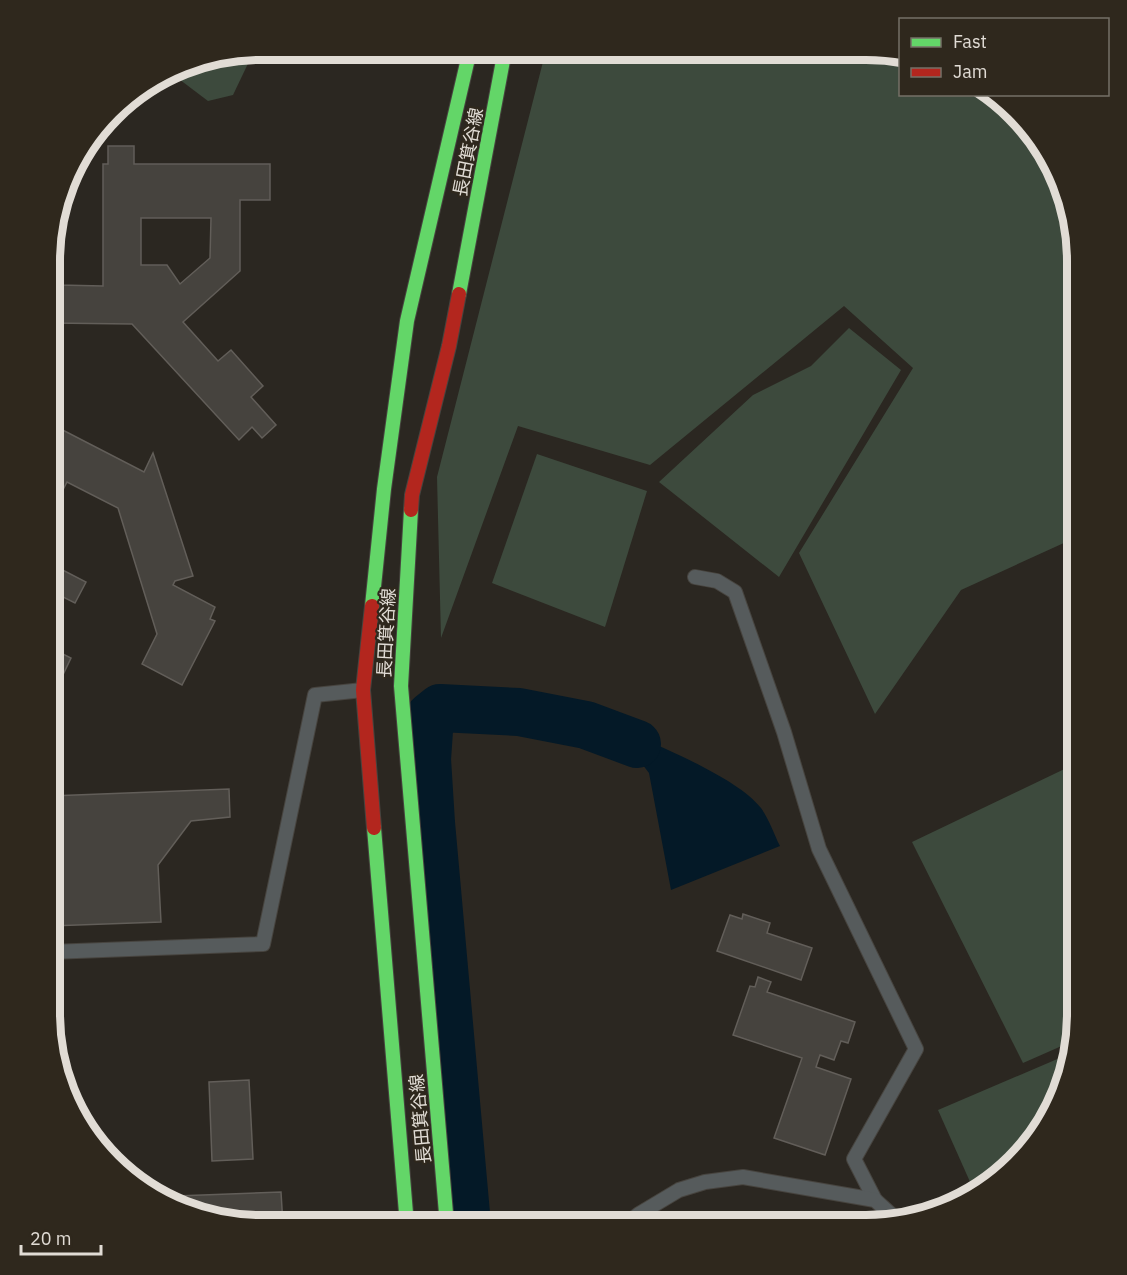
<svg xmlns="http://www.w3.org/2000/svg" width="1127" height="1275" font-family="'IBM Plex Sans','Noto Sans JP',sans-serif">
  <style>
    .green { fill: #3d4a3d }
    .water { fill: #041927 }
    .lines { fill: none; stroke-linecap: round; stroke-linejoin: round }
    .river { stroke: #041927; stroke-width: 48 }
    .building { fill: #46433e; stroke: #625e59; stroke-width: 1.5; fill-rule: evenodd }
    .lane-casing { stroke: #47443f; stroke-width: 16 }
    .fast-casing { stroke: #47443f; stroke-width: 16 }
    .jam-casing { stroke: #47443f; stroke-width: 16 }
    .lane { stroke: #565b5c; stroke-width: 14 }
    .fast { stroke: #63d668; stroke-width: 14 }
    .jam { stroke: #b3261e; stroke-width: 14 }
    .labels { text-anchor: middle; dominant-baseline: central; stroke-width: 4.5; stroke-linejoin: round; paint-order: stroke }
    .street-label { font-size: 18px; fill: #e1dcd5; stroke: #2f281d }
    .rim { fill: none; stroke: #e1dcd5; stroke-width: 8 }
  </style>
  <rect width="100%" height="100%" fill="#2b2721"/>
  <g class="green">
    <polygon points="546,50 893,51 900,54 900,94 993,95 1042,144 1077,248 1077,537 961,590 875,714 799,553 913,368 844,306 650,465 518,426 441,638 437,477"/>
    <polygon points="254,51 233,95 208,101 171,73 193,61"/>
    <polygon points="849,328 901,370 779,577 659,482 753,395 811,366"/>
    <polygon points="537,454 647,491 605,627 492,583"/>
    <polygon points="1077,763 1077,1027 1073,1041 1023,1063 912,842"/>
    <polygon points="1069,1054 1049,1119 983,1190 975,1193 938,1110"/>
  </g>
  <path class="water" d="M640 737C674 753 739 780 761 808 769 819 774 834 780 846L671 890 649 773 633 752Z"/>
  <g class="lines">
    <polyline class="river" points="467,1225 431,823 427,759 430,716 440,708 519,712 586,725 637,744"/>
  </g>
  <g class="building">
    <path d="M108 146H134V164H270V200H240V271L183 322 218 361 231 350 263 386 251 397 276 425 262 438 252 427 239 440 132 324 51 323V271H59V285L103 286V164H108ZM141 218H211L210 258 180 284 167 265H141Z"/>
    <polygon points="51,424 144,472 153,453 193,576 175,581 173,585 215,607 210,619 215,621 182,685 142,664 157,634 118,508 67,482 51,513"/>
    <polygon points="51,564 86,582 75,603 55,593 57,589 51,586"/>
    <polygon points="51,648 71,658 60,681 51,676"/>
    <polygon points="229,789 230,817 191,821 158,865 161,922 50,926 50,796"/>
    <polygon points="743,914 770,923 767,933 812,948 801,980 717,951 730,915 742,919"/>
    <polygon points="758,977 771,982 767,992 855,1022 848,1043 841,1041 834,1060 820,1055 816,1067 851,1079 825,1155 774,1138 802,1058 733,1035 750,986 755,987"/>
    <polygon points="249,1080 253,1159 212,1161 209,1082"/>
    <polygon points="281,1192 283,1225 247,1225 176,1203 176,1196"/>
  </g>
  <g class="lines">
    <g class="lane-casing">
      <g id="lane">
        <polyline points="695,577 717,581 735,592 784,732 819,849 916,1049 854,1159 875,1200"/>
        <polyline points="50,952 263,944 315,695 363,690"/>
        <polyline points="625,1225 639,1214 679,1190 705,1182 743,1177 875,1200 896,1219"/>
      </g>
    </g>
    <g class="fast-casing">
      <g id="fast">
        <polyline points="459,294 505,50"/>
        <polyline points="411,510 401,686 447,1225"/>
        <polyline points="372,606 384,489 407,321 470,50"/>
        <polyline points="374,828 407,1225"/>
      </g>
    </g>
    <g class="jam-casing">
      <g id="jam">
        <polyline points="411,510 412,495 449,346 459,294"/>
        <polyline points="372,606 363,690 374,828"/>
      </g>
    </g>
    <use href="#lane" class="lane"/>
    <use href="#fast" class="fast"/>
    <use href="#jam" class="jam"/>
  </g>
  <g class="labels">
    <g class="street-label">
      <text transform="translate(468 152) rotate(-79)">長田箕谷線</text>
      <text transform="translate(386 633) rotate(-87)">長田箕谷線</text>
      <text transform="translate(420 1119) rotate(-95)">長田箕谷線</text>
    </g>
  </g>
  <path d="M0 0H1127V1275H0ZM261 60H866A201 201 0 0 1 1067 261V1014A201 201 0 0 1 866 1215H261A201 201 0 0 1 60 1014V261A201 201 0 0 1 261 60Z" fill="#2f281d" fill-rule="evenodd"/>
  <path class="rim" d="M261 60H866A201 201 0 0 1 1067 261V1014A201 201 0 0 1 866 1215H261A201 201 0 0 1 60 1014V261A201 201 0 0 1 261 60Z"/>
  <rect x="899" y="18" width="210" height="78" fill="#2f281d" stroke="#767067" stroke-width="1.5"/>
  <rect x="911" y="38" width="30" height="9" fill="#63d668" stroke="#767067" stroke-width="1.5"/>
  <text x="953" y="48" font-size="18" fill="#e1dcd5">Fast</text>
  <rect x="911" y="68" width="30" height="9" fill="#b3261e" stroke="#767067" stroke-width="1.5"/>
  <text x="953" y="78" font-size="18" fill="#e1dcd5">Jam</text>
  <path d="M21 1245v9h80v-9" fill="none" stroke="#e1dcd5" stroke-width="3"/>
  <text x="30" y="1245" font-size="18" fill="#e1dcd5" stroke="#2f281d" stroke-width="4.5" paint-order="stroke">20 m</text>
</svg>
